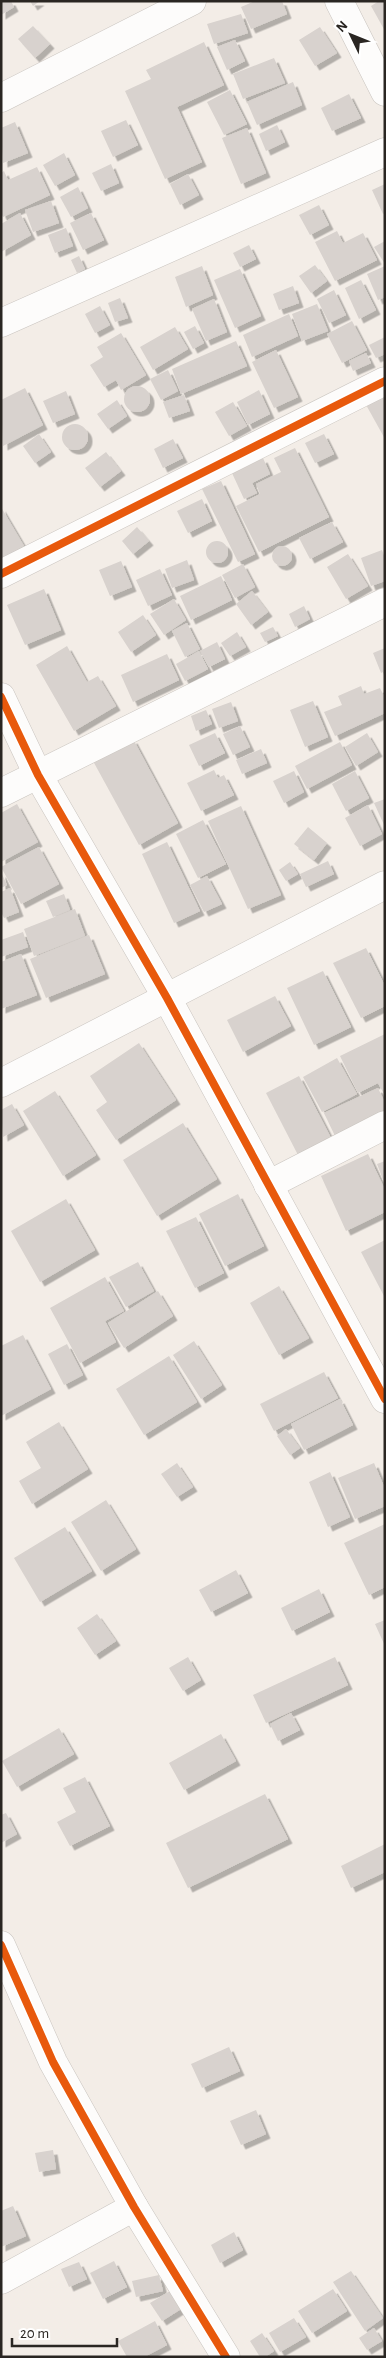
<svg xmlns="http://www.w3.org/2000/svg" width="386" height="2358" font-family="'Alegreya Sans',sans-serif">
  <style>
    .building { fill: #d8d2ce; filter: url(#shadow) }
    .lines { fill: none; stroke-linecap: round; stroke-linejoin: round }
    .minor-casing { stroke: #c9c4bf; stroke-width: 29 }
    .minor { stroke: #fdfcfb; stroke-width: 28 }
    .cycleway-casing { stroke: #fff; stroke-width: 11 }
    .cycleway { stroke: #e8590c; stroke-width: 8 }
  </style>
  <defs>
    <filter id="shadow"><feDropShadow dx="4.5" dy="4.5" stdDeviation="0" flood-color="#0004"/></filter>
  </defs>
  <rect width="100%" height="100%" fill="#f3ede7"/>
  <g class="building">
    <polygon points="1,1 11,1 14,7 1,15"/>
    <polygon points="30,1 40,1 33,6"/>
    <polygon points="255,1 282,1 287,14 251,29 241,7"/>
    <polygon points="379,1 385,1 385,31 371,6"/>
    <polygon points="241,14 248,33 214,44 207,24"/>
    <polygon points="33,26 50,44 35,58 18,39"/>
    <polygon points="320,27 337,53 315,66 299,40"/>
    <polygon points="235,40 245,61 227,70 217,47"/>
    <polygon points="204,42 224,85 177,107 202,162 165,179 125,91 151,79 146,70"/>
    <polygon points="274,58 285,83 243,99 233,74"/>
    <polygon points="293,82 302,105 257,125 247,102"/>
    <polygon points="230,90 247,124 224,135 207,102"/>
    <polygon points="349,94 361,118 332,131 321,108"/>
    <polygon points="126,120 138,145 113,157 101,131"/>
    <polygon points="15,122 28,153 3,163 1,128"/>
    <polygon points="277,125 285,142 266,151 259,134"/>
    <polygon points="247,128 266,173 241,184 222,138"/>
    <polygon points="64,153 75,175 55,186 43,165"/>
    <polygon points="111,164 119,183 101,191 92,173"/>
    <polygon points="37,167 50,195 3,217 1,213 1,173 4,171 8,180"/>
    <polygon points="188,174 199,195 180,205 170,184"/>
    <polygon points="385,184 385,213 383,214 372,190"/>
    <polygon points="78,187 88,208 71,217 60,197"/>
    <polygon points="51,201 59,223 33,232 25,210"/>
    <polygon points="319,205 329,225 310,235 299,215"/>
    <polygon points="20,213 31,235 1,252 1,224"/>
    <polygon points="91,213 104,240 83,250 70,223"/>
    <polygon points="66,228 73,246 55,253 48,235"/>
    <polygon points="337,231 343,243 363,233 377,260 335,281 315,242"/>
    <polygon points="385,241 385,264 374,247"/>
    <polygon points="249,245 256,259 240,267 233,253"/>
    <polygon points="79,256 85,269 77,273 71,260"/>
    <polygon points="315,265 327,281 311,293 299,276"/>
    <polygon points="202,266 213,295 186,307 175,277"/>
    <polygon points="385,266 385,297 378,300 367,274"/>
    <polygon points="240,269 261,316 235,328 214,280"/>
    <polygon points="361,280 376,310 359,319 345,288"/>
    <polygon points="293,286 299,303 279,310 273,294"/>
    <polygon points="334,290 346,315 329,323 317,299"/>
    <polygon points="120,298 128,318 115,322 108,303"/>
    <polygon points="214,299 227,332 206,341 192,309"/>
    <polygon points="317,304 328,331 302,341 292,314"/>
    <polygon points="100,306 110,325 95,333 85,314"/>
    <polygon points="289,314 298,336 252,357 243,335"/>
    <polygon points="352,321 367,350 342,363 327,334"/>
    <polygon points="195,326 204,343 193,349 184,332"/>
    <polygon points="175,327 188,349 153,370 140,347"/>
    <polygon points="121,333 146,375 121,390 116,380 104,387 90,365 103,357 97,347"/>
    <polygon points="385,337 385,354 376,358 369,345"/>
    <polygon points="236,341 247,366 181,394 172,369"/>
    <polygon points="276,350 298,397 274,408 252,362"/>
    <polygon points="366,353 371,363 353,371 349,361"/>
    <polygon points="168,370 178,391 161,400 150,379"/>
    <circle cx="137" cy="399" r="13"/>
    <polygon points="25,388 43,425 3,446 1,400"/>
    <polygon points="259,390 270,414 248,425 237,402"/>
    <polygon points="66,391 75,414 53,423 43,401"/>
    <polygon points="385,392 385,439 365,403"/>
    <polygon points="184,395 190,411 169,418 163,402"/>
    <polygon points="117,400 127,416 108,429 97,414"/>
    <polygon points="233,402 247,426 229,436 215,412"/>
    <circle cx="75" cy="437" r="13"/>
    <polygon points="39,434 51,452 35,463 23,446"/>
    <polygon points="324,434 334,454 315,463 305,443"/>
    <polygon points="173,439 183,458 163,468 154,449"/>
    <polygon points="295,448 329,517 259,552 236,506 260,494 256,484 281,472 274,458"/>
    <polygon points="106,452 121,471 100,487 85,468"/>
    <polygon points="263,458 270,474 252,483 257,493 244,499 232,473"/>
    <polygon points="221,481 255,554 238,562 202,489"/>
    <polygon points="202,499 212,521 188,533 177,511"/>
    <polygon points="1,507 24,546 1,559"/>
    <polygon points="332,522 343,542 310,559 299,538"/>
    <polygon points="137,527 149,541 133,554 122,541"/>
    <circle cx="217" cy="552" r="11"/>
    <circle cx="282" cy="556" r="10"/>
    <polygon points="382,550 385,558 385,581 371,586 361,558"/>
    <polygon points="348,554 368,586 346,599 327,567"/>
    <polygon points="187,560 194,580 172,588 165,569"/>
    <polygon points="121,561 132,587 110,596 99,570"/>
    <polygon points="243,564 255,587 235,598 222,575"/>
    <polygon points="160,569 172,595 148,606 136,580"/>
    <polygon points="221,576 232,600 191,620 180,596"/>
    <polygon points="44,589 61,630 25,645 7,605"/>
    <polygon points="252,591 268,612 251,625 236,604"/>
    <polygon points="174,599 186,620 164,635 150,614"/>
    <polygon points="304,606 310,619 295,627 289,614"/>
    <polygon points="143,615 156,635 131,652 118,632"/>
    <polygon points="187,623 200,649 185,657 172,631"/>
    <polygon points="273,627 278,636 265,642 260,633"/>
    <polygon points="237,632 246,647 230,656 221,643"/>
    <polygon points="217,642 225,659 209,667 200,651"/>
    <polygon points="67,646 87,682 98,676 116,706 74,731 36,665"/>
    <polygon points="385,648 385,671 381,673 373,653"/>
    <polygon points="199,651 208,669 185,681 176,664"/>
    <polygon points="167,654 179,680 133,702 121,675"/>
    <polygon points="361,686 364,694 380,688 385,698 385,713 335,736 324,712 342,705 338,696"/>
    <polygon points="313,701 328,737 305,747 290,710"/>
    <polygon points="231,702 238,721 219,728 212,709"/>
    <polygon points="206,710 212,724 196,731 191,716"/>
    <polygon points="240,726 250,747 233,755 223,734"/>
    <polygon points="215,733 225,753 199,766 189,745"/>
    <polygon points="367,733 378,752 356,766 345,747"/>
    <polygon points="133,739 178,823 139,845 93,761"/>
    <polygon points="340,742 352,765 307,789 295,766"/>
    <polygon points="261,749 267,763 242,774 236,760"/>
    <polygon points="214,770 218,778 224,775 234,795 201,811 187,783"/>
    <polygon points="294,771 304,792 284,803 273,781"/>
    <polygon points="355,771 369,798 346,811 332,784"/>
    <polygon points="385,799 385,827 374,803"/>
    <polygon points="17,804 38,842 1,862 1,813"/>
    <polygon points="368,805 382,834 360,846 345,818"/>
    <polygon points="241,806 281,895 248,909 208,821"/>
    <polygon points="203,820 226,864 198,878 176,834"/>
    <polygon points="308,827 327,843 314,860 294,844"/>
    <polygon points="167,842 200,911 174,923 142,854"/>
    <polygon points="39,847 59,884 21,904 1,867"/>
    <polygon points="328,861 334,874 306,887 300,874"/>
    <polygon points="290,862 298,874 286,881 279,870"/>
    <polygon points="1,872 7,885 1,888"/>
    <polygon points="207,876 222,904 204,912 190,885"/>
    <polygon points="10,888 19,912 4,918 1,912 1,892"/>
    <polygon points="64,894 70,910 53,917 46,901"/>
    <polygon points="75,909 85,936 34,956 24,929"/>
    <polygon points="23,932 28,947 1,957 1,940"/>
    <polygon points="89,935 105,974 46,998 30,959"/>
    <polygon points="366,948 385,986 385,1006 361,1018 333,963"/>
    <polygon points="21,954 37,995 1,1009 1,962"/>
    <polygon points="323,971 351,1027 314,1045 287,988"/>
    <polygon points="275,996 291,1026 243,1052 227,1020"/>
    <polygon points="385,1034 385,1096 378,1083 358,1093 340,1056"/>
    <polygon points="139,1043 176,1100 116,1140 96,1110 107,1102 90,1076"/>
    <polygon points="337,1058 357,1094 322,1112 303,1077"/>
    <polygon points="299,1076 332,1140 299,1157 266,1093"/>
    <polygon points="378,1088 385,1103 385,1112 335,1136 324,1113"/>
    <polygon points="55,1091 96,1155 63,1176 23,1111"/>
    <polygon points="12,1104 24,1125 3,1137 1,1110"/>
    <polygon points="183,1123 217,1179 157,1216 123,1160"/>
    <polygon points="368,1154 385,1190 385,1212 346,1231 321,1176"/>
    <polygon points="385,1161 385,1179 383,1180 377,1164"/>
    <polygon points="238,1194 264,1246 225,1266 199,1214"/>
    <polygon points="66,1199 95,1250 40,1282 11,1231"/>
    <polygon points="196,1217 224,1273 195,1288 166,1231"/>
    <polygon points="385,1240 385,1298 361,1252"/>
    <polygon points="138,1262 154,1291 126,1307 109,1277"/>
    <polygon points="105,1277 124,1311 105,1321 116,1342 80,1363 50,1308"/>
    <polygon points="279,1286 309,1338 279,1355 250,1303"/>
    <polygon points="158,1291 173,1316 124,1348 108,1323"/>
    <polygon points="23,1335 51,1389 1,1416 1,1346"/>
    <polygon points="194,1341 222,1385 201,1399 173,1355"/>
    <polygon points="67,1344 83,1375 64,1385 48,1354"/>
    <polygon points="169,1356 197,1402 144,1435 116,1389"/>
    <polygon points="324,1372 338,1398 274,1431 260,1404"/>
    <polygon points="340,1399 353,1425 304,1450 291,1424"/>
    <polygon points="59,1422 88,1469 32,1504 19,1481 41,1468 26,1442"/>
    <polygon points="286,1429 300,1448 290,1455 277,1436"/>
    <polygon points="177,1463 193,1487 177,1497 161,1474"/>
    <polygon points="374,1463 385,1489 385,1506 355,1519 338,1478"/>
    <polygon points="330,1472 350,1517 328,1527 309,1482"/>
    <polygon points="106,1500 136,1549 101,1571 71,1522"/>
    <polygon points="385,1524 385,1587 369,1595 344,1543"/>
    <polygon points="65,1527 92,1571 40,1602 14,1558"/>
    <polygon points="236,1570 248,1593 211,1612 199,1590"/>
    <polygon points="319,1589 330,1612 292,1631 281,1608"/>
    <polygon points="97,1614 116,1641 95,1655 77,1628"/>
    <polygon points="385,1620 385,1646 375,1624"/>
    <polygon points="188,1657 201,1680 183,1691 169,1668"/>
    <polygon points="335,1657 348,1685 266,1723 253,1695"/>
    <polygon points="291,1713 300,1730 278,1741 270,1724"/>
    <polygon points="59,1728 74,1754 17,1787 2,1761"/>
    <polygon points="221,1734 236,1761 184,1790 169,1763"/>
    <polygon points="85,1777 110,1826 70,1846 57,1822 76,1812 63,1788"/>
    <polygon points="265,1794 288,1839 188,1888 166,1843"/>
    <polygon points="6,1813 17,1834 1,1843 1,1815"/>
    <polygon points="385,1844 385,1872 351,1888 341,1866"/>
    <polygon points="229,2047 240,2071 202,2088 191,2064"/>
    <polygon points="256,2110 266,2134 241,2145 230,2121"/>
    <polygon points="53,2150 56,2169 39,2172 35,2153"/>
    <polygon points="13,2206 26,2236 1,2247 1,2211"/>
    <polygon points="234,2232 243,2250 220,2263 211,2245"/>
    <polygon points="114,2261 127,2287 103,2299 90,2273"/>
    <polygon points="79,2262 87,2279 69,2287 61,2269"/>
    <polygon points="351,2271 383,2318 365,2331 333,2282"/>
    <polygon points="159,2275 163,2291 136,2297 132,2281"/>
    <polygon points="333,2289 347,2311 312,2333 298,2311"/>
    <polygon points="170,2291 181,2309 162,2321 150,2303"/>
    <polygon points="294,2318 306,2337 280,2352 269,2333"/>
    <polygon points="155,2321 167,2345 144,2357 127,2357 118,2341"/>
    <polygon points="374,2328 382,2341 367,2350 359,2338"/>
    <polygon points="262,2333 274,2351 265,2357 260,2357 250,2341"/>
  </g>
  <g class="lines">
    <g class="minor-casing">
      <g id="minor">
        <polyline points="339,1 385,92"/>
        <polyline points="1,98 192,1"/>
        <polyline points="1,323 385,152"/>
        <polyline points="1,574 385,381"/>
        <polyline points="1,697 38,775 167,998 385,1399"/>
        <polyline points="1,793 385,602"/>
        <polyline points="1,1083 385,885"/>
        <polyline points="268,1185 385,1125"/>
        <polyline points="1,1945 53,2062 134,2207 226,2357"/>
        <polyline points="1,2280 134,2207"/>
      </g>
    </g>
    <use href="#minor" class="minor"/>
    <g class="cycleway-casing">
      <g id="cycleway">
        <polyline points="1,574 385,381"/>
        <polyline points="1,697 38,775 167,998 385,1399"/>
        <polyline points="1,1945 53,2062 134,2207 226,2357"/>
      </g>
    </g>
    <use href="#cycleway" class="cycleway"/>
  </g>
  <rect width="386" height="2358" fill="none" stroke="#2a2622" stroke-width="5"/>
  <g transform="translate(351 35) rotate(313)" stroke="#ffffff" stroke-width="4" paint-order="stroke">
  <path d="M0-4L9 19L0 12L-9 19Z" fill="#2a2622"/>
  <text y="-8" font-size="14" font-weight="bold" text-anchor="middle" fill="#2a2622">N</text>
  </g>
  <path d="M12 2338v8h105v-8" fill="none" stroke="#2a2622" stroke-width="2.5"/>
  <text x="20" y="2338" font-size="15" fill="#2a2622" stroke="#ffffff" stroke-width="4" paint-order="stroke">20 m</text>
</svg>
